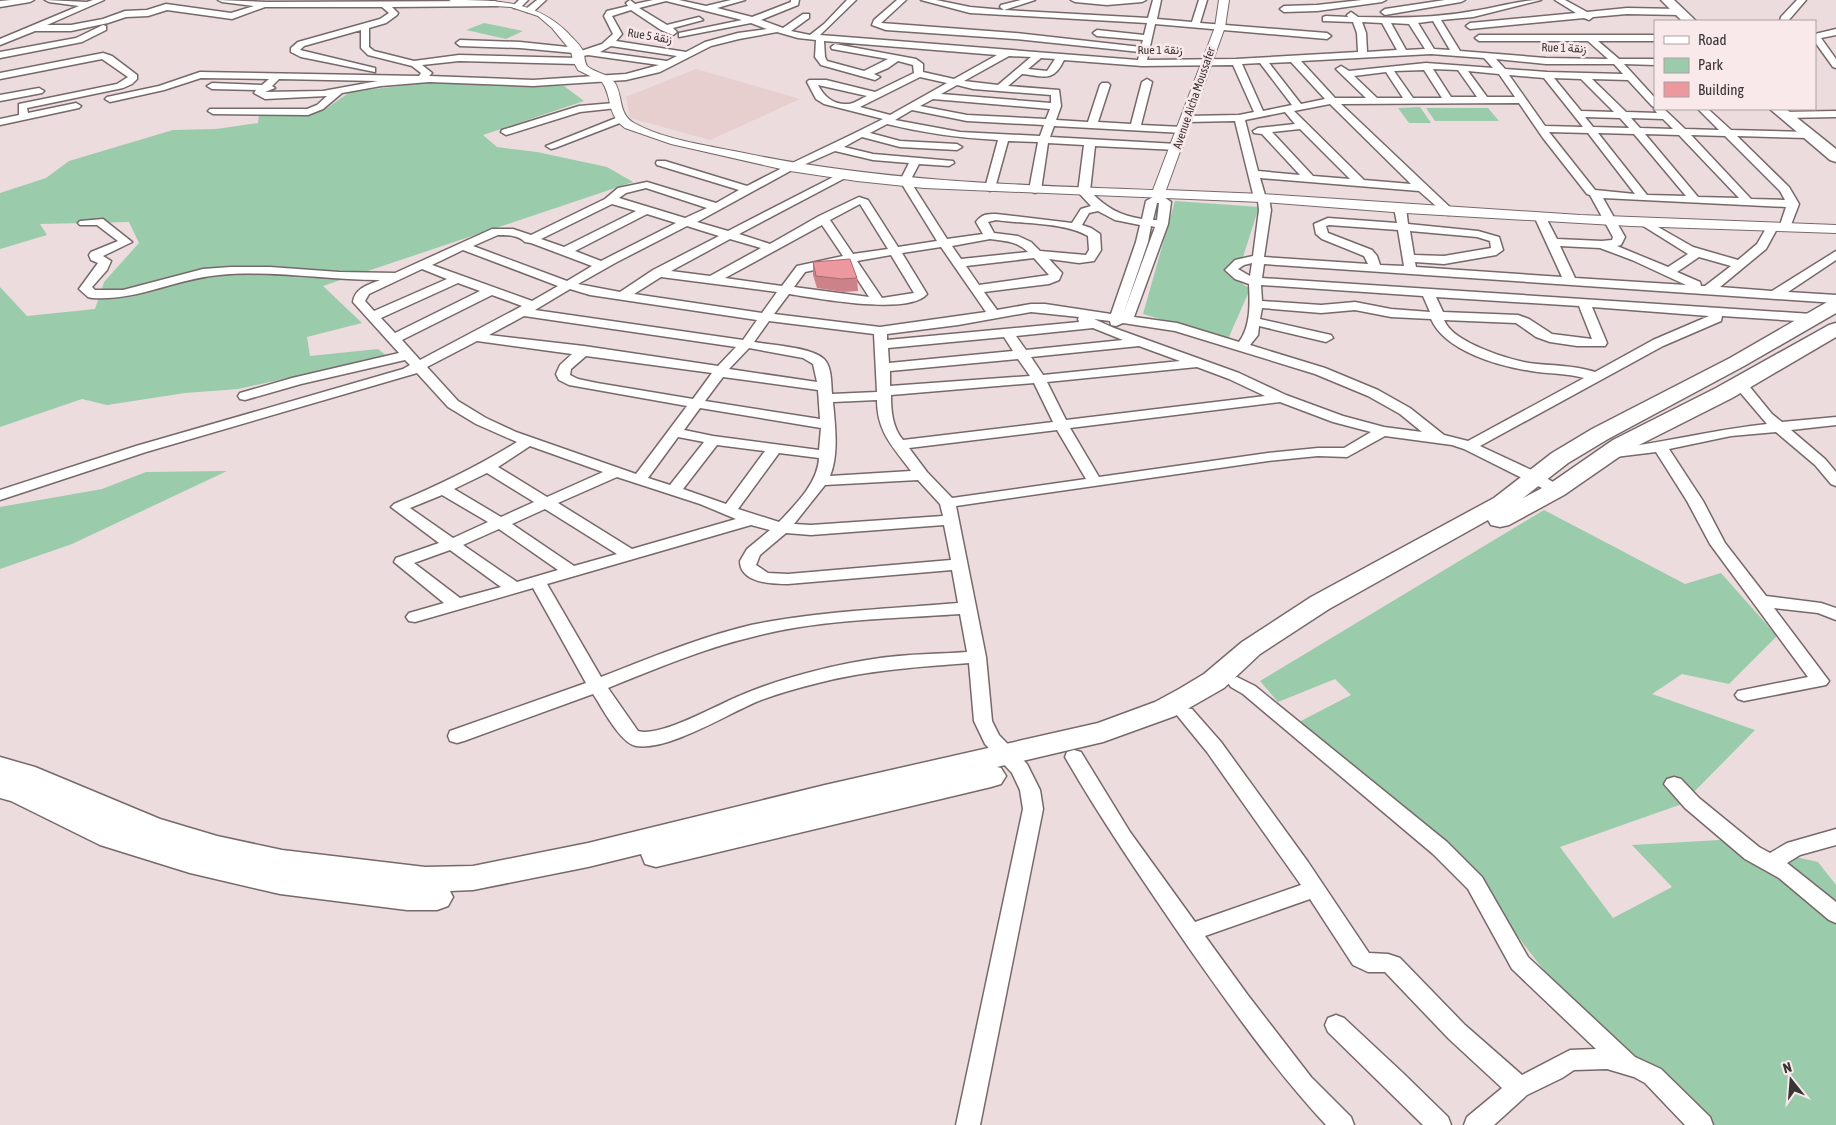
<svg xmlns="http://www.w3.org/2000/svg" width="1836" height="1125" font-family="'Asap Condensed',Vazirmatn,sans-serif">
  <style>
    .built { fill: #e7cecf }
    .green { fill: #9acbab }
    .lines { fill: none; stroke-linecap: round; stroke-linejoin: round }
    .minor-casing { stroke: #77696a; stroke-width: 3 }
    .tertiary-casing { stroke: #77696a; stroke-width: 2 }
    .primary-casing { stroke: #77696a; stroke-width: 3 }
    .minor { fill: #fff; fill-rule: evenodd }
    .tertiary { fill: #fff; fill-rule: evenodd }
    .primary { fill: #fff; fill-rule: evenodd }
    .wall { fill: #cc8288 }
    .building { fill: #ed979e; stroke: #a66a6f }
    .labels { text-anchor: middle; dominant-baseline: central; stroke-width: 5; stroke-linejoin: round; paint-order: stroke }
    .far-street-label { font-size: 12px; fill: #3a3434; stroke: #f9e9ea }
  </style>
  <rect width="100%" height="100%" fill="#ecdcdd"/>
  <polygon class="built" points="696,69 800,99 710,140 630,118 626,97"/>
  <g class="green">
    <polygon points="484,23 523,31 506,39 466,30"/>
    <polygon points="424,83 564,86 584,101 483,135 497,147 537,152 607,167 633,182 323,286 362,323 307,337 310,356 378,349 387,356 238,389 185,393 107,405 82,399 0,427 0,287 27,316 95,309 104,282 139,243 129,222 40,224 47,235 0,249 0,193 46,178 69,161 173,130 216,129 258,123 259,115 303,116 327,108 350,92"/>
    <polygon points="1420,107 1431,123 1409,123 1398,108"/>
    <polygon points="1426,108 1488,108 1499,121 1435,121"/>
    <polygon points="1175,201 1259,207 1243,257 1233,261 1224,271 1250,289 1228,339 1143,314"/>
    <polygon points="227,471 72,544 0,569 0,507 102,489 146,472"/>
    <polygon points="1544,510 1685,584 1721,573 1777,636 1729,684 1682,674 1652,694 1755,730 1682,804 1560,847 1613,918 1672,887 1632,845 1720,840 1818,862 1836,885 1836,1125 1710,1125 1552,981 1512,929 1485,881 1299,722 1351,695 1335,679 1278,702 1260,681"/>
  </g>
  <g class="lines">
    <g class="minor-casing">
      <g id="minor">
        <polygon points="11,0 34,0 30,2 0,7 0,1"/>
        <path d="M45 0 87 2 93 0H104L47 25H71L103 19 125 11 147 10 166 4 231 13 254 6 222 2 218 0 267 2 495 1 499 4 498 6 392 7 398 13 397 15 386 23 369 28V47L374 51 414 61 459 55 577 58 582 61 577 64 459 61 422 65 432 73 429 76 533 80 626 74 659 65 588 55 578 57 574 53 520 48 460 46 456 43 460 40 520 42 577 48 581 51 602 44 613 34 604 16 607 11 628 6 626 3 630 0 635 4 653 0H679L706 6 731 0H745L717 8 752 17 791 2V0H799L798 5 761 20 783 28 803 14H809V18L791 31 810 35 824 24 847 0H856L820 35 1138 60 1140 52 1015 39 886 30 872 25 874 20 897 0H906L881 23 1015 33 1141 47 1143 40 1097 36 1093 33 1097 30 1144 35 1147 23 970 13 921 0H936L970 7 1004 10 1000 7 1001 5 1021 0H1035L1004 10 1148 18 1153 0H1161L1157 19 1192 22 1199 0H1207L1200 23 1327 33 1331 36 1327 39 1155 24 1147 60 1236 59 1358 52 1357 33 1353 22 1323 21V17L1326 16 1348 17 1347 15 1351 12 1358 17C1397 18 1435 18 1473 11 1496 8 1518 0 1541 0L1473 17 1441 20 1460 51 1546 58 1608 59 1588 41H1479L1475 38 1479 35H1655V41H1598L1619 59H1655V65L1624 64 1655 98V107L1652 106 1628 80 1592 79 1626 112 1657 113 1654 109 1655 108 1664 109 1685 129 1719 130 1698 109H1708L1731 130 1808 132 1813 135 1808 138 1737 136 1789 187 1799 204 1789 230H1781L1779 228 1786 207 1603 198 1625 237 1621 245 1617 246 1668 267 1688 254 1640 224 1638 222 1640 220 1644 219 1693 247 1738 260 1757 244 1768 225H1776L1778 227 1766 249 1720 287 1772 291 1836 251V260L1788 292 1836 295V303L1264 264 1262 278 1812 314 1818 318 1812 322 1722 316 1721 321 1663 346 1480 446 1540 474 1561 487 1564 490 1561 493 1556 495 1464 449 1452 445 1385 436 1347 457 1318 456 1268 461 956 506 986 657 992 721 999 735 1027 764 1040 790 1043 809 980 1125H956L1023 809 1020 790 1012 773 985 744 974 721 969 663C918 667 867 670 818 683 798 688 776 694 756 702 726 715 668 751 636 746 620 743 602 707 593 694L464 741 457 743 450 741 448 736 450 731 586 683 533 588 415 622 409 621 406 617 409 613 444 603 394 562 396 558 439 543 391 507 394 504C437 486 477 467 517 442L476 424 448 407 417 373 146 452 0 500V490L136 446 403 369 410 365 405 360 301 384 245 400 240 399 238 396 240 393 292 378 399 353 353 302C355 288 368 285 380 280 326 280 272 270 219 275 175 279 137 301 92 298L88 297 79 289 98 263 91 260 89 255 91 252 118 241 97 225H80L78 223 80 221 103 219 132 242 103 256 111 261 107 270 92 287 95 290H123L203 269 231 267H270L339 272 395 273 492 229H513L531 235 605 199 618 188 647 182 716 203 739 190 657 165 656 163 657 161H665L747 186C792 162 838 142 883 119L824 104 816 99 807 82 809 80H826L875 92 914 73 913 65 898 61 888 68 874 74 880 77 875 80 821 65 815 57 816 40 798 38 777 32 739 39 711 46 660 72 626 80 533 86 429 82 381 86 342 93 323 109 308 115 213 114 208 111 210 109H307L317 105 327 96 265 99 254 93 256 90 212 89 207 86 212 83 262 85 269 79 201 78 164 90 110 102 105 99 107 97 159 86 200 72 419 76 421 73 412 66 368 55 361 48V30L304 46 300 50 375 68V72L301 57 291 52V48L298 42 380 19 389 13 382 7H265L232 19 167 10 148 16 126 17 108 23 71 31H35L0 45V39L79 6 49 2ZM666 1 742 20 679 33V37L751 23 767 29 738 33 705 42 686 52 616 41 622 34 612 16 631 10 661 30 673 35 677 32 673 28 703 20 699 17 667 25 639 8ZM1433 21 1450 50 1434 49 1418 23ZM1362 22 1382 23 1397 50 1367 52 1366 33ZM1391 23 1409 24 1425 49 1406 50ZM824 41 997 55 954 79 923 72V64L916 59 835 44 831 47 832 49 888 59 864 71 827 61 825 57ZM611 46 677 56 667 61 600 52ZM1431 54 1484 58 1493 68 1426 63 1349 71 1341 66 1336 69 1338 71 1366 98H1335L1301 61ZM1009 56 1031 57 998 85 964 81ZM1041 58 1055 59 1047 71 1028 69ZM1496 59 1546 64H1614L1623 74 1547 72 1505 69ZM1064 60 1142 66 1233 65 1254 112 1239 115 1187 116 1182 119 1187 122 1235 121 1254 198 1258 201 1259 210 1253 256 1235 260 1225 270 1235 279 1249 284C1250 303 1251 326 1239 342L1177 323 1134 317 1168 224 1171 202 1164 197 1162 192H1154L1153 197 1146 201 1142 219C1120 216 1105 207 1090 191L1095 146 1177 150 1182 147 1177 144 1050 137 1054 126 1183 133 1188 130 1183 127 1141 125 1152 82 1147 79 1142 82 1131 124 1098 122 1110 85 1108 83H1102L1100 85 1088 122 1056 120 1061 106 1059 90 1008 86 1022 74C1044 76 1053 83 1064 60ZM1291 62 1325 99 1301 104 1269 63ZM1260 63 1292 105 1263 111 1242 64ZM1433 69 1458 70 1477 97H1451ZM1424 70 1442 98H1413L1394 71ZM1468 71 1499 74 1515 97H1487ZM1386 72 1403 98H1377L1354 76ZM1509 75 1544 78 1583 127 1545 126ZM920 77 947 83 890 115 860 107ZM1554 78 1581 79 1614 112 1581 111ZM279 79 378 81 323 91 265 92 275 88 272 86ZM818 85 867 96C862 98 854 104 848 104 834 105 824 97 818 85ZM957 85 973 89 1051 95V103L941 94ZM933 99 1050 109 1046 119 967 115 920 106ZM1519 103 1543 138 1587 194 1590 195 1613 237 1612 240 1602 241 1557 239 1544 214H1536L1534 216 1562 277 1416 267 1415 262 1444 264 1496 255 1503 250 1499 237 1478 231 1408 224 1406 208 1400 205 1394 208 1397 223 1328 218 1314 224 1316 234 1322 239 1364 256 1368 264 1264 257 1271 210 1269 198 1265 195 1260 178 1419 191 1445 214 1449 215 1455 212 1341 104ZM1330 104 1411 184 1364 180 1294 111ZM912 110 967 121 1044 125 1040 136 960 132 895 120ZM1285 112 1295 124 1258 128 1253 131 1254 133 1262 134 1300 175 1258 171 1245 120ZM1585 117 1620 118 1629 128 1593 127ZM1631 118 1663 119 1673 129 1640 128ZM887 124C924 133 960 138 998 140L985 188 990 191 995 188 1008 141 1038 142 1029 190 1035 193 1041 190 1048 143 1084 145 1078 192 1091 206 1081 209 1072 223 996 214C987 214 982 214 976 222L983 234 947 239 910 181 919 164 949 166 954 163 953 161 873 154 844 147 862 137 900 147 957 150 962 147 957 144 900 141 870 133ZM1300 129 1350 179 1313 176 1272 132ZM1549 132 1588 133 1635 194 1595 190ZM1598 133 1634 134 1686 196 1647 195ZM1645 134 1679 135 1739 198 1698 197ZM1691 135 1725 136 1780 191 1785 200 1751 199ZM835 151 873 160 909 163 900 181 937 241 898 247 868 200 859 197 819 216 770 244 739 234 847 177 848 175 847 173 843 172 728 231 697 222 792 170ZM646 188 707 208 685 218 619 198 626 193ZM1157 203H1159L1157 220H1153ZM612 204 636 211 564 247 541 239ZM860 204 888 249 853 254 830 220ZM1098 211 1115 220 1140 225 1136 242 1111 314 1045 304H1031L997 310 984 292 1049 284 1059 280 1062 273 1049 259 1079 263 1094 261 1101 250 1100 234 1091 228 1082 225 1089 213ZM647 214 676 223 601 261 575 251ZM996 220C1023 224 1064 222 1088 236L1089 250 1086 255 1040 251 1031 242 1018 236 994 233 988 222ZM822 225 843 256 797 266 782 286 725 278ZM1329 225 1398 230 1404 266 1380 265 1377 256 1372 250 1328 233 1326 226ZM687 226 719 236 653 270 620 292 578 284 617 262ZM1151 226 1155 227 1124 312 1148 242ZM1410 231 1477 237 1490 241 1491 248 1444 256 1414 255ZM498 235C507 235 518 235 525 242L531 243 592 266 567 281 473 246ZM730 239 761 248 710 276 671 271ZM990 239C1005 241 1017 241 1028 252L961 259 952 246ZM1560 246 1600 248 1632 260 1686 285 1575 278ZM941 247 986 312 880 327 774 314 789 294C816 298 909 316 927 294L902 253ZM463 250 558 286 532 301 432 265ZM891 255 914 293 882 298 857 261ZM1699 257 1731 266 1705 286H1701L1700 282 1677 272ZM1034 258 1049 275 979 285 966 266ZM847 263 869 297 794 287 805 272ZM1252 263 1250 276 1238 269 1244 265ZM422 269 447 279 374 311 365 301 369 294ZM661 277 777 292 762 313 634 294ZM458 283 480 291 395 333 381 318ZM1261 285 1423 296 1430 312 1391 309 1355 302 1321 305 1262 301ZM570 289 590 295 757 320 743 340 535 310ZM492 295 522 306 420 360 402 340ZM1436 297 1579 306 1592 339 1552 334 1529 319 1518 315 1443 312ZM1592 307 1709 316 1653 340 1595 372C1573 365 1551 366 1529 363 1508 359 1488 352 1470 343 1459 337 1449 331 1444 320L1516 323 1536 337 1550 342 1577 346H1605L1607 343ZM1262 308 1321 313 1355 310 1391 317 1431 319C1445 351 1498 366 1531 371 1548 374 1567 373 1584 378L1468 441 1444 435 1410 408 1378 390 1325 368 1250 345 1258 335 1259 326 1326 342 1333 338 1331 335 1260 319ZM1031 312 1079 317 1078 319 1079 322 887 340V334L958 325ZM524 316 736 347 718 366 584 346 489 335ZM1094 319 1110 321 1111 325 1116 326 1123 323 1175 331 1315 374 1368 396 1400 414 1422 432 1384 427 1343 416 1286 395 1239 373 1114 328ZM769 321 874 334 877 392 832 394C831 383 832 367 824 359 811 347 772 345 754 342ZM1093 328 1123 340 1026 350 1016 336ZM1004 337 1013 351 889 363 888 348ZM477 341 572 354 560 365 556 374 559 380 569 385 687 406 636 474 516 432 486 418 458 401 427 367ZM1139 346 1180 361 1043 375 1031 357ZM749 348 803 358 813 364 817 382 729 369ZM586 356 712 373 693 399 597 383 578 379 570 375 571 369ZM1018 359 1030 376 890 386V371ZM1197 367 1229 379 1265 396 1066 420 1047 382ZM723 377 818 390 820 419 705 401ZM1034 383 1053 422 903 440C892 427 891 410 891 395ZM877 400C877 432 893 447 911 471L830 476C839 454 835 425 833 402ZM1280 402 1333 422 1371 432 1344 448H1318L1268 453 1099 477 1070 428ZM700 408 821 428 819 450 713 436 684 430ZM1057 430 1086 479 952 498 927 472 909 448ZM678 437 704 442 670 485 648 478ZM717 445 765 451 726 504 683 489ZM530 446 603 472 547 497 498 467ZM779 453 819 458C818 483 795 505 779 522L738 509ZM487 473 534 502 501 517 454 489ZM617 477 700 504 736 519 632 549 558 503ZM918 480 940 504 943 516 811 525 794 524 825 485ZM442 495 488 522 453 538 410 508ZM545 509 617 554 574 566 512 524ZM751 525 770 530 747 549 740 561C740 583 772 584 788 584L952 570 958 603C889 609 819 611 751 625 700 637 650 658 601 677L547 584ZM944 525 951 560 788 574 768 573 756 565 760 555 786 533 811 535ZM499 529 558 570 517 582 463 545ZM450 550 501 587 460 598 414 563ZM960 614 967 652C938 654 909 654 880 658 837 664 784 677 744 694 720 703 661 738 638 731L608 688C655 669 702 649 752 637 819 619 891 619 960 614Z"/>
        <polygon points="519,0 528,0 520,8 514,8 513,6"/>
        <polygon points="537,0 546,0 533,12 527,12 527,8"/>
        <polygon points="1071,0 1146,0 1142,2 1107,5 1075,2"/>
        <polygon points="1362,0 1386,0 1382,2 1317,11 1284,12 1280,9 1284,6 1317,5"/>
        <polygon points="1445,0 1465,0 1461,2 1385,15 1381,12 1385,9"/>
        <polygon points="1555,0 1565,0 1587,12 1627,8 1680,9 1684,12 1680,15 1627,14 1593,17 1589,20 1584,18 1470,29 1466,26 1470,23 1576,13"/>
        <polygon points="1797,0 1806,0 1788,21 1780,21 1781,17"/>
        <polygon points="103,25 106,26 106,30 82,42 0,58 0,52 76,38"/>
        <polygon points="1836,29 1836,35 1821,38 1836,59 1836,68 1833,67 1815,42 1815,34"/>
        <polygon points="103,53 112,56 137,75 137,79 132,84 123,88 27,108 28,113 76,103 81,106 79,108 0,125 0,119 19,115 19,104 117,84 128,77 102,59 0,79 0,73"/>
        <polygon points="39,88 44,91 42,93 0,101 0,95"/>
        <polygon points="614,103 619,106 617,108 580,112 506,135 501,132 502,130 579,106"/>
        <polygon points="1836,111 1836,117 1783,118 1778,115 1783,112"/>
        <polygon points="621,116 626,119 625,121 555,148 551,149 546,146"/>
        <path d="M1740 380 1745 381 1772 414 1782 422 1836 417V425L1791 430 1825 459 1836 472V486L1831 484 1815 465 1776 432 1731 436 1669 449 1703 501 1725 543 1766 596 1821 603 1836 608V620L1818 613 1774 608 1826 677 1829 681 1826 685 1744 701 1738 699 1735 695 1738 691 1808 677 1710 544 1687 501 1656 452 1607 458 1602 457 1600 454 1602 451 1607 450C1661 443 1713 430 1767 424L1733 384Z"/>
        <path d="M1237 677 1255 686 1447 842 1482 877 1528 957 1635 1057 1661 1069 1710 1117 1713 1125H1685L1645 1083 1634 1077 1607 1069 1574 1070 1562 1078 1527 1095 1494 1125H1464L1467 1117 1502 1088 1449 1039 1385 972H1368L1353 965 1310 899 1205 936 1247 994 1311 1077 1351 1117 1354 1125H1326C1275 1070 1232 1009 1189 948 1146 885 1103 823 1065 757L1067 752 1074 750 1081 752 1130 832 1195 922 1301 885 1207 752 1176 714 1178 709 1185 708 1192 709 1221 742 1308 862 1369 953 1388 954 1400 958 1465 1025 1522 1075 1570 1050 1596 1049 1512 969 1468 889 1433 854 1243 694 1231 687 1228 683 1231 679Z"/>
        <polygon points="1674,777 1681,779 1699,798 1759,847 1770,853 1787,843 1836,829 1836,845 1800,855 1787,863 1836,902 1836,923 1829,920 1779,878 1745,859 1685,808 1664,784 1667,779"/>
        <polygon points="1336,1015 1344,1018 1404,1074 1448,1117 1451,1125 1423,1125 1328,1032 1325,1025 1328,1018"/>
      </g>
    </g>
    <g class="tertiary-casing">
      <path id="tertiary" d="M449 0C495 0 535 0 568 33 572 38 580 44 583 51 585 56 584 61 587 66 596 74 607 72 615 83 623 96 618 114 634 123 665 140 705 145 739 152 876 181 1014 185 1153 190L1215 27 1219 0H1229L1225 27 1166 190 1262 194 1580 215 1836 225V233L1631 226 1406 213 1262 202 924 188 857 181 790 171 671 144 625 128C606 114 613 98 602 82L578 70 573 61 571 51 552 28 538 16 511 7 454 3Z"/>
    </g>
    <g class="primary-casing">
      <g id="primary">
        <polygon points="1661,0 1674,0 1696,21 1682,21"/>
        <polygon points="1770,109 1786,109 1836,149 1836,162 1830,160"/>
        <polygon points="1836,299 1836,313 1744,366 1608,439 1568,463 1523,498 1548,485 1613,440 1716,388 1829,325 1836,323 1836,337 1732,398 1629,450 1564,495 1509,525 1500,527 1491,525 1488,520 1329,609 1260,654 1224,688 1175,716 1103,742 997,767 1001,768 1006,776 1001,784 991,787 656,867 645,864 641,854 588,867 473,890 450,891 453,897 448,906 437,910 407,910 280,894 190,873 100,845 11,801 0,798 0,757 35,767 160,819 217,836 282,850 425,867 473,866 588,843 825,785 1098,723 1155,702 1179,689 1204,674 1242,642 1311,597 1494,498 1552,453 1592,429 1730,358 1829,301"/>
      </g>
    </g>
    <use href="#minor" class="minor"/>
    <use href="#tertiary" class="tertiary"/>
    <use href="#primary" class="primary"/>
  </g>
  <polygon class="wall" points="813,262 857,278 858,291 843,292 817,288 813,275"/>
  <polygon class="building" points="850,259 857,278 842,279 816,276 813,262"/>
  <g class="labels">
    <g class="far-street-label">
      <text transform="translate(650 36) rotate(9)">Rue 5 زنقة</text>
      <text transform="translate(1564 48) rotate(2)">Rue 1 زنقة</text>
      <text x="1160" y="50">Rue 1 زنقة</text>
      <text transform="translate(1194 98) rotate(-71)">Avenue Aicha Moussafer</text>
    </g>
  </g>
  <rect x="1654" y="20" width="162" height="90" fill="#f9e9ea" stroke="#ada1a1"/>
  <rect x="1664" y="36" width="25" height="8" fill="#ffffff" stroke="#ada1a1"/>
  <text x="1698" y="45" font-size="15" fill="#3a3434">Road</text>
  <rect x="1664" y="58" width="25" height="15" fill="#9acbab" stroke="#ada1a1"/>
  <text x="1698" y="70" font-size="15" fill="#3a3434">Park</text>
  <rect x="1664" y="82" width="25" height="15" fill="#ed979e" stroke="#ada1a1"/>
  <text x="1698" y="95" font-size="15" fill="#3a3434">Building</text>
  <g transform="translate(1791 1080) rotate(343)" stroke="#f9e9ea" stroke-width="4" paint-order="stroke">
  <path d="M0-4L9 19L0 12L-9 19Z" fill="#3a3434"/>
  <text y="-8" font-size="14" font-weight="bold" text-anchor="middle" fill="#3a3434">N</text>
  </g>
</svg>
